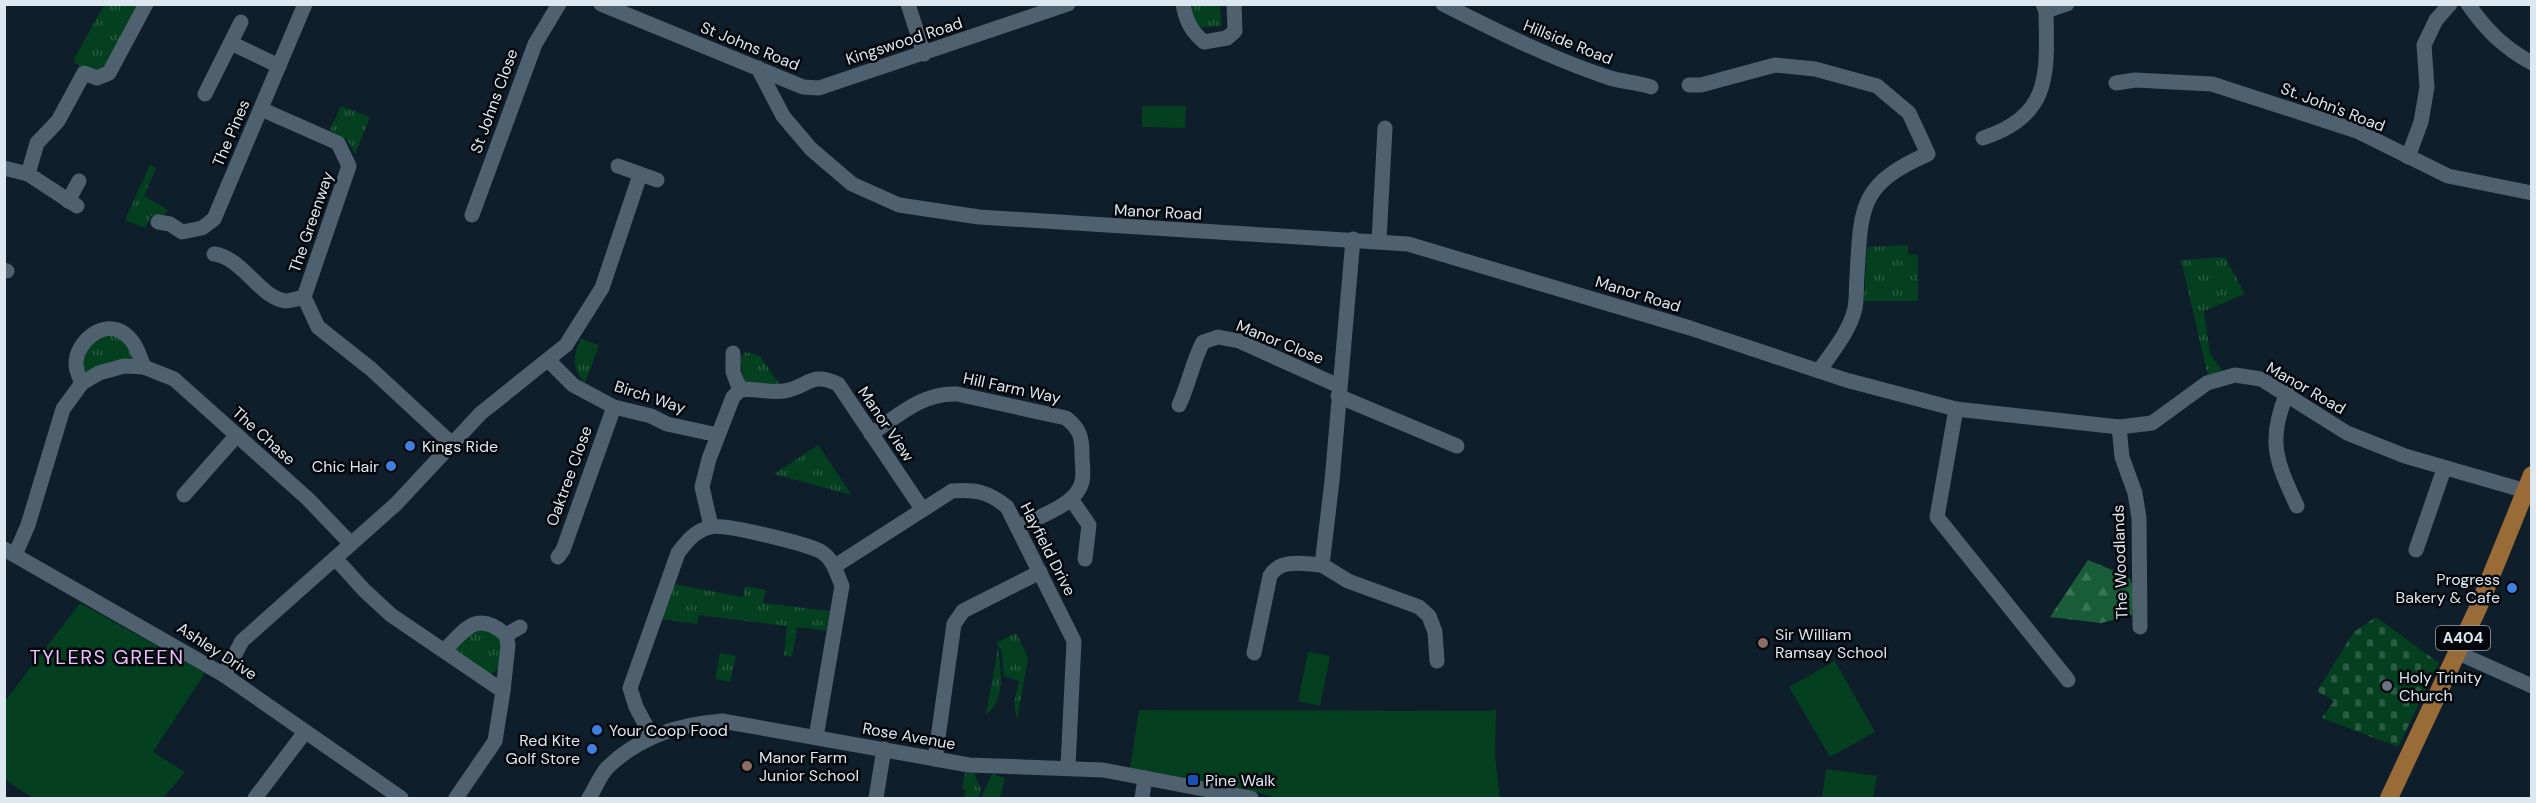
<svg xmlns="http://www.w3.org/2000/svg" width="2536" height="803" font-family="'DM Sans',sans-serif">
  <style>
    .grass { fill: url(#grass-tufts) }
    .forest { fill: url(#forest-firs) }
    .cemetery { fill: url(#cemetery-stones) }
    .park { fill: #043f20 }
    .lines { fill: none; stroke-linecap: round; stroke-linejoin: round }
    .minor { stroke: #4f606e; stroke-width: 15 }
    .major { stroke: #986b37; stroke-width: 18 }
    .shop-dot { fill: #3f7fe0; stroke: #03070c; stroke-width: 2 }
    .education-dot { fill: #8d6e63; stroke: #03070c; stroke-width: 2 }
    .worship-dot { fill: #6b7280; stroke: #03070c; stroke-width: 2 }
    .transit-dot { fill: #1a4fb4; stroke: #03070c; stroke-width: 2 }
    .labels { text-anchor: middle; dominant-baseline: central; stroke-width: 5; stroke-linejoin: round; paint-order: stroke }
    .shield { fill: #03070c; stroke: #9ca4ab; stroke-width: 1.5 }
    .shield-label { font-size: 15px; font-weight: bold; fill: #dde7ef }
    .street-label { font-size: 16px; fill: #dde7ef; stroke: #03070c }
    .poi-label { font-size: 16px; fill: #dde7ef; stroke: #03070c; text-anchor: start }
    .quarter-label { font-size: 20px; letter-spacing: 1.5px; fill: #eebefe; stroke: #03070c }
  </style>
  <defs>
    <pattern id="grass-tufts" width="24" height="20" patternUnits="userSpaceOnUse" patternTransform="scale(1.5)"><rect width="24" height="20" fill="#043f20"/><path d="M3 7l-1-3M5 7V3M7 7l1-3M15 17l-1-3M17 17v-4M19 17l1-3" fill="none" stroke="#285b41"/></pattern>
    <pattern id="forest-firs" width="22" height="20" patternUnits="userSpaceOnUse" patternTransform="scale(1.5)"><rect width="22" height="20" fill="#185d37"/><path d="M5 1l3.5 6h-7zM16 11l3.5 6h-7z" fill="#397454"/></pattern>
    <pattern id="cemetery-stones" width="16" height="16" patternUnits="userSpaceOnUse" patternTransform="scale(1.5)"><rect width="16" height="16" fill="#043f20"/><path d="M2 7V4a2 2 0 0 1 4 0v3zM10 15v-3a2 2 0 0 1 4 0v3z" fill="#285b41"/></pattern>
  </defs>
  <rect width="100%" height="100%" fill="#0e1e2a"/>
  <g class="grass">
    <polygon points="104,5 140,5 105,69 94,73 75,63 74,59"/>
    <polygon points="1192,5 1220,5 1222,26 1194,28"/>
    <polygon points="341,106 370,117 355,154 347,140 330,130"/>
    <polygon points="150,165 156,168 144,196 168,210 162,218 151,216 145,228 125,220"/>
    <polygon points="1908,245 1908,254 1918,255 1918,301 1864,301 1867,247"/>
    <polygon points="2225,257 2245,294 2204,311 2210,354 2222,370 2208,376 2181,260"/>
    <polygon points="104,334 124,339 134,354 131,360 86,374 79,358 83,348"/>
    <path d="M581 339 599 345 585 383C572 369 572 356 581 339Z"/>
    <polygon points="746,352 760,356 780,385 744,383 740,358"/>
    <polygon points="818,445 852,495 774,474"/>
    <polygon points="674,584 743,597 745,586 766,590 763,603 830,611 826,631 797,627 792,657 784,655 787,626 699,615 697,624 661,619"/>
    <polygon points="473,627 498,632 505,644 501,667 490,675 456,653 456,644"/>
    <polygon points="1016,633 1028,658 1017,720 1014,704 1019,681 1004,676 1002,652 996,643"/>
    <path d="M998 648C1001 671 1006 699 986 715Z"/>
    <polygon points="720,653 736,656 730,682 715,679"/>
    <polygon points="965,773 974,773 981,790 979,798 960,798 964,797 966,790 962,789"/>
    <polygon points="992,774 1005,778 1000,798 981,798"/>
  </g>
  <polygon class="forest" points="2088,560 2129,577 2134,590 2132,615 2101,623 2050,617"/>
  <polygon class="cemetery" points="2376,617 2439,663 2398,747 2322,718 2334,701 2317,691 2354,632"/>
  <g class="park">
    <polygon points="1142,106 1186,106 1185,128 1142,127"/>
    <polygon points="80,603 205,673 153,752 185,772 163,798 33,798 5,780 5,701"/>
    <polygon points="1308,652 1330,656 1320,706 1298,701"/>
    <polygon points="1835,661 1875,732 1830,757 1789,687"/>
    <polygon points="1496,709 1495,756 1500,798 1277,798 1245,789 1130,768 1139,710 1490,711"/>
    <polygon points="1826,769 1877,776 1873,798 1822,798"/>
  </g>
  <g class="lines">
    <g class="minor">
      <polyline points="601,4 803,87 819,88 1068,4"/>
      <polyline points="908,4 924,54"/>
      <path d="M1183 4C1186 21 1191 31 1204 42L1227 38 1235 31 1234 4"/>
      <path d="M1443 4C1497 31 1552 59 1610 78 1623 82 1637 82 1651 87"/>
      <path d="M2468 4C2486 30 2504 48 2532 63"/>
      <polyline points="2046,11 2067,4"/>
      <polyline points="231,43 279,66"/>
      <polyline points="758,68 783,116 811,149 852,184 899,205 979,217 1408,244 1690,328 1846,380 1956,409 2119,427 2152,423 2207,383 2235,375 2261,379 2347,433 2405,456 2526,491"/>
      <polyline points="2116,83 2135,80 2212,84 2357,131 2448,176 2532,193"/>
      <path d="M1689 85H1701L1775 65 1815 69 1877 86 1909 113 1928 154C1859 184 1861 207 1857 276 1856 286 1857 298 1855 308 1850 331 1832 352 1819 371"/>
      <polyline points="205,94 241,22"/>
      <polyline points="261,109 338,143 349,166 304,297 318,327 371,369 452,444"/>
      <path d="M1983 138C2052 115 2047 74 2046 11L2043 4"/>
      <polyline points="2408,157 2421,122 2427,87 2424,45 2436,20 2450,4"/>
      <polyline points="618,166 657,180"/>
      <polyline points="4,168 28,174"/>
      <polyline points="68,201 79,181"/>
      <polyline points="77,206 28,174 37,143 58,121 84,73 97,78 109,73 146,4"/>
      <polyline points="472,215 535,44 559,4"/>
      <polyline points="158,222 170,224 182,232 202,228 214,219 305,4"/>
      <polyline points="1353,239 1332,481 1322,565 1348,581 1419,607 1429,616 1435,632 1437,661"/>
      <polyline points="1379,241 1385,128"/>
      <path d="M214 254C242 257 261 299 286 301 291 301 299 298 304 297"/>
      <polyline points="4,270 7,271"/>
      <polyline points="548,360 573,385 614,407 651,416 667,424 718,435"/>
      <path d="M82 383C80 378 76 371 76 365 75 342 104 318 125 334 136 342 139 355 144 367"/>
      <path d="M740 390C755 388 769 393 784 391 809 387 810 371 838 384L922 509"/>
      <path d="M2287 393C2267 441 2276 461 2297 506"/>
      <polyline points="1338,396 1457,446"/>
      <path d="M1179 405C1189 384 1192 363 1203 342L1218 337 1239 341 1339 386"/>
      <polyline points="1956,409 1937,517 2068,680"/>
      <polyline points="2119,427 2122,457 2135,493 2139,518 2140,627"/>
      <path d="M871 434C898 416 923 392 957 394L1066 418C1080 429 1082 437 1082 454 1082 463 1084 474 1082 482 1076 506 1037 517 1018 527"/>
      <polyline points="184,495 237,435"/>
      <polyline points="1071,499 1089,525 1085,559"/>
      <polyline points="711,526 702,487 709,459 733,397 740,390 733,372 733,353"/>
      <polyline points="4,549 224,675 401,798"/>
      <polyline points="2416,550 2444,469"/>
      <polyline points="15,555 28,525 63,409 82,383 99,373 124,366 144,367 174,379 308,499 351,544"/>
      <polyline points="558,557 563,550 614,407"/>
      <polyline points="335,558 364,590 391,615 503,691 495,741 456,798"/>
      <path d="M835 566 952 491C975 489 989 492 1007 507L1074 641 1068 767"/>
      <polyline points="506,635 520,627"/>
      <path d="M445 650C466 628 478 610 506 635L508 645 503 691"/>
      <polyline points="2456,652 2532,686"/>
      <path d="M1254 653 1270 576C1280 558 1304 564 1322 565"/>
      <polyline points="224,675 242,641 396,504 481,413 566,345 602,288 640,175"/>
      <path d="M651 735 636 707 630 688 678 553C687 541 695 531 710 527 724 523 806 544 820 551 833 558 837 574 842 586L816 737"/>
      <polyline points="935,759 954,624 963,611 1040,572"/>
      <polyline points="255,798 305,732"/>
      <path d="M589 798C595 789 600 775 608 767 640 736 679 724 722 721L969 765 1103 770 1251 798"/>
      <polyline points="876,798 884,749"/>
      <polyline points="1142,798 1145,778"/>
    </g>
    <polyline class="major" points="2389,798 2478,608 2532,475"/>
  </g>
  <g class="shop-dot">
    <circle cx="410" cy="446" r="6"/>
    <circle cx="391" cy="466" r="6"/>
    <circle cx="2512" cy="588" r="6"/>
    <circle cx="597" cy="730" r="6"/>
    <circle cx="592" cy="749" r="6"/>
  </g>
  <g class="education-dot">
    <circle cx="1763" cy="643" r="6"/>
    <circle cx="747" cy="766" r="6"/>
  </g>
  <circle class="worship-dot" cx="2387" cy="686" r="6"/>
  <rect class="transit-dot" x="1187" y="774" width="12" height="12" rx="3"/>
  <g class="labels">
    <rect class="shield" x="2436" y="626" width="54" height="24" rx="4.5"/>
    <g class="shield-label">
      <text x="2463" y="638">A404</text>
    </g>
    <g class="street-label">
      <text transform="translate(904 41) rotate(-18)">Kingswood Road</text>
      <text transform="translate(1568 42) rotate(22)">Hillside Road</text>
      <text transform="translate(750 46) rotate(22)">St Johns Road</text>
      <text transform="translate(494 101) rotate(-70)">St Johns Close</text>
      <text transform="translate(2333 107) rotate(21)">St. John's Road</text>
      <text transform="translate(231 133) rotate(-67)">The Pines</text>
      <text transform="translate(1158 212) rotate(3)">Manor Road</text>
      <text transform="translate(311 222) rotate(-71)">The Greenway</text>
      <text transform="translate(1638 294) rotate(17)">Manor Road</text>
      <text transform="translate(1280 342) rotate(22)">Manor Close</text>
      <text transform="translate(1012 388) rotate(12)">Hill Farm Way</text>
      <text transform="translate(2306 388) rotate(30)">Manor Road</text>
      <text transform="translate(650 397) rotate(18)">Birch Way</text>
      <text transform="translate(886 424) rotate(56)">Manor View</text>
      <text transform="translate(264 436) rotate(42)">The Chase</text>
      <text transform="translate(569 476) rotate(-70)">Oaktree Close</text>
      <text transform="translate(1048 549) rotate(63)">Hayfield Drive</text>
      <text transform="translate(2120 562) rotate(-92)">The Woodlands</text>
      <text transform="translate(217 651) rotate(33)">Ashley Drive</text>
      <text transform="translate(909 736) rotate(10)">Rose Avenue</text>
    </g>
    <g class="poi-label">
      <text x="422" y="446">Kings Ride</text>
      <text x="379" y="466" text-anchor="end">Chic Hair</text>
      <text x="2500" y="579" text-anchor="end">Progress<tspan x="2500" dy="18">Bakery &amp; Cafe</tspan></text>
      <text x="1775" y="634">Sir William<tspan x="1775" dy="18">Ramsay School</tspan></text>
      <text x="2399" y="677">Holy Trinity<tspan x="2399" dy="18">Church</tspan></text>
      <text x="609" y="730">Your Coop Food</text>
      <text x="580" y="740" text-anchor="end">Red Kite<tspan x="580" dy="18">Golf Store</tspan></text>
      <text x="759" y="757">Manor Farm<tspan x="759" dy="18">Junior School</tspan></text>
      <text x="1205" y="780">Pine Walk</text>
    </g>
    <g class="quarter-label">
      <text x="107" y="657">TYLERS GREEN</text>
    </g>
  </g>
  <rect width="2536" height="803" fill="none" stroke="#dde7ef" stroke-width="12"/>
</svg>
